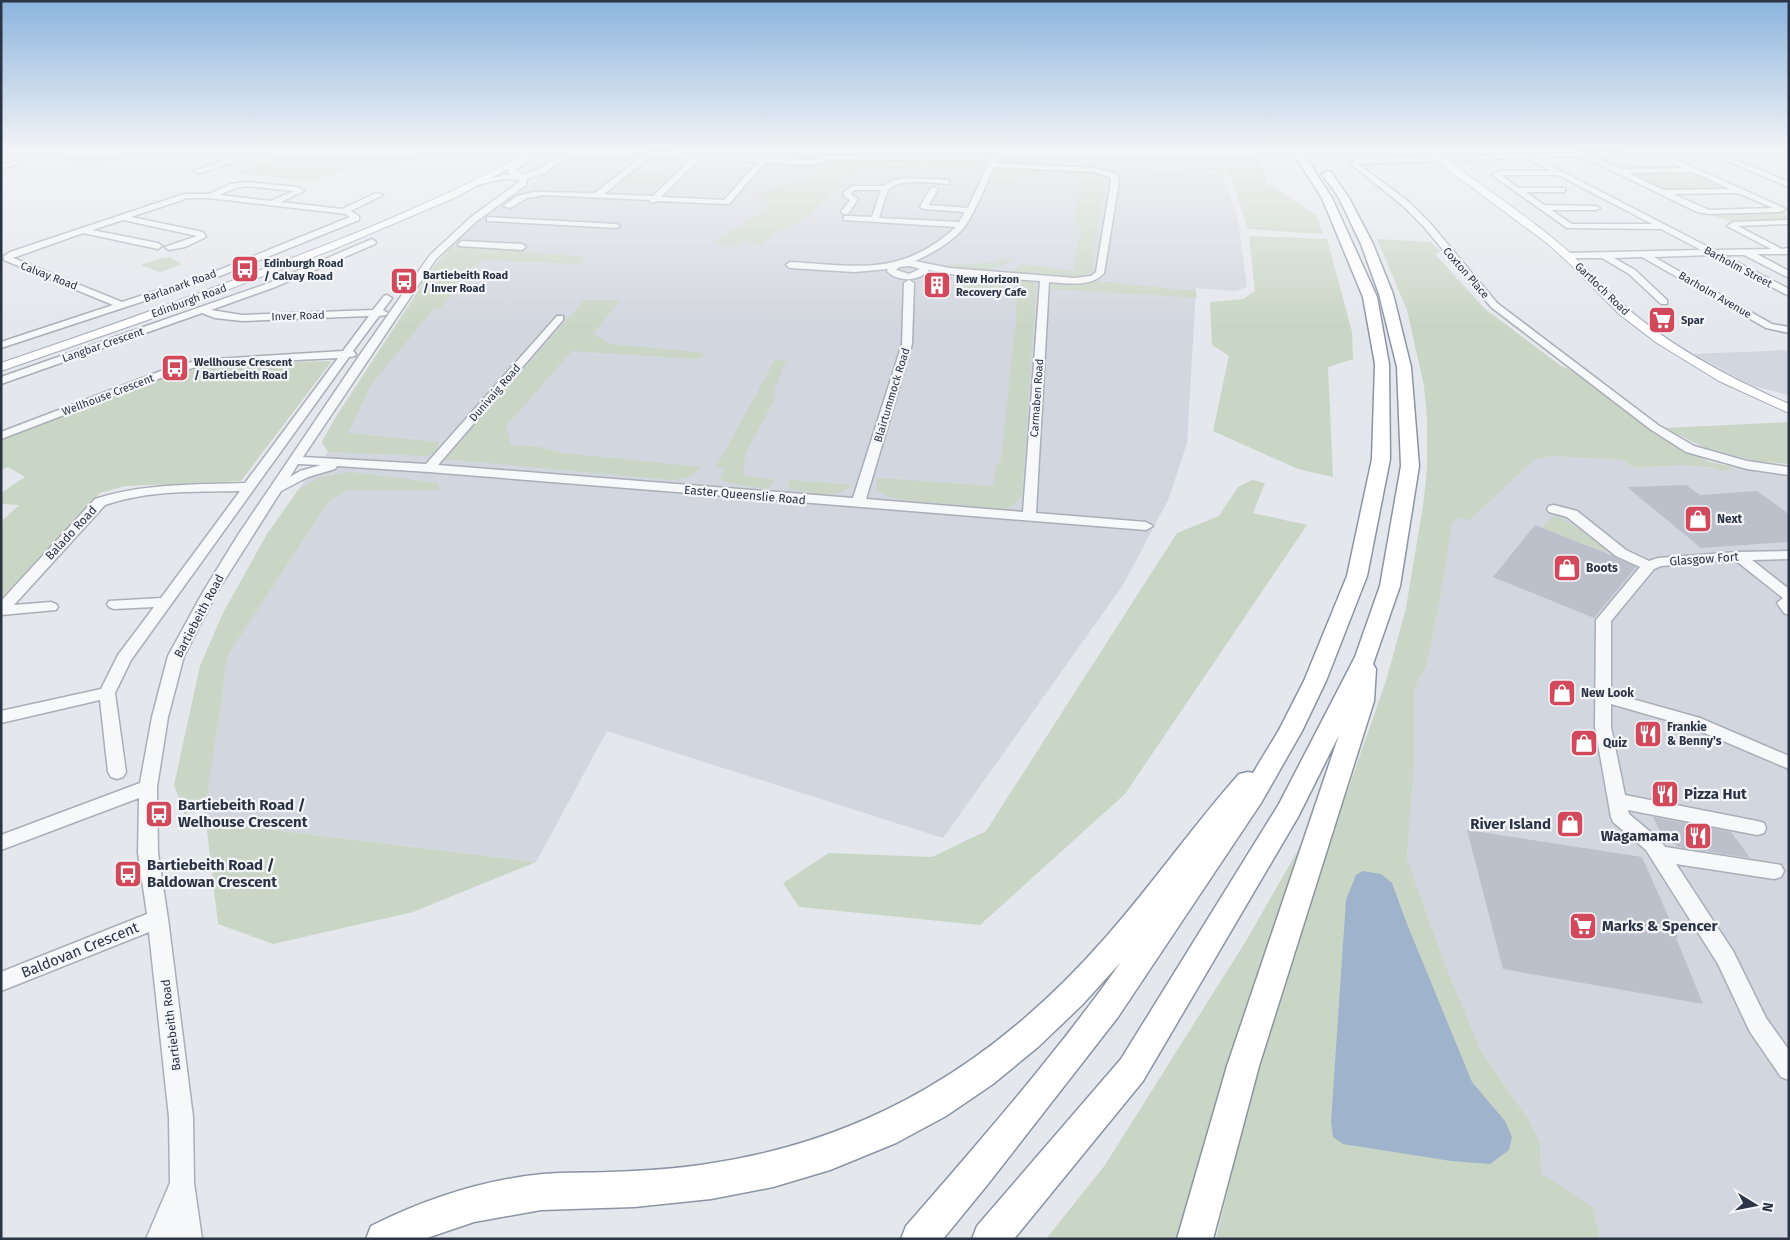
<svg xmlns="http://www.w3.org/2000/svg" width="1790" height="1240" font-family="'Fira Sans',sans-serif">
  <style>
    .built { fill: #d2d6de }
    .green { fill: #c9d6c5 }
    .water { fill: #9fb4cc }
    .building { fill: #bbc0ca }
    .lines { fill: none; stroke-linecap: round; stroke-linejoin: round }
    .minor-casing { stroke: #a9aeb7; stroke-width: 3 }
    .major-casing { stroke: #a3abb8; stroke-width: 2 }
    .highway-casing { stroke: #8b94a3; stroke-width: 3 }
    .minor { fill: #f7f8fa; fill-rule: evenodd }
    .major { fill: #fff; fill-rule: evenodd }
    .highway { fill: #fff; fill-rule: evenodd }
    .labels { text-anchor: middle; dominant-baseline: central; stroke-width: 4.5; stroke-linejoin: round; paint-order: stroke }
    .far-poi-label { font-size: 11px; font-weight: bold; fill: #2b3445; stroke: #f4f6f9; text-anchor: start }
    .far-street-label { font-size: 11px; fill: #2b3445; stroke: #f4f6f9 }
    .street-label { font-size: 12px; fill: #2b3445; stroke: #f4f6f9 }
    .poi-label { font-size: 12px; font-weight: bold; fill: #2b3445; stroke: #f4f6f9; text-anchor: start }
    .near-poi-label { font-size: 15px; font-weight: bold; fill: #2b3445; stroke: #f4f6f9; text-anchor: start }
    .near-street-label { font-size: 15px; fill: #2b3445; stroke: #f4f6f9 }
  </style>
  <rect width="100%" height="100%" fill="#e4e7ec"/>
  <g class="built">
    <polygon points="579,151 1120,151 1124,165 1131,168 1221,173 1238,219 1247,287 1235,291 1196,288 1187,443 1169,498 1123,585 943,838 607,731 536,862 206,822 207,799 228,655 329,500 347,490 298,490 328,452 322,442 334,420 435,265 452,246 471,226"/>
    <polygon points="1789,350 1789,395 1753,386 1693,354"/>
    <polygon points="1552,456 1621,460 1636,468 1685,465 1731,470 1729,466 1789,477 1789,1239 1600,1239 1593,1207 1541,1173 1540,1142 1529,1120 1481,1051 1445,964 1407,859 1414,766 1414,689 1427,664 1444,578 1452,521 1460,518 1470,519 1534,460"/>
  </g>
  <g class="green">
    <polygon points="61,151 145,151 91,166 57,157"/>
    <polygon points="294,151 464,151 389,163 362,163 315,181 234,173"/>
    <polygon points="1120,151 1256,151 1267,183 1316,215 1323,234 1248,229 1229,172 1124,165"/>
    <path d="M915 160 985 161 980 173C951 171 869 161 848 177 831 190 818 209 801 221 788 230 772 230 762 244L743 241 734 245 712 244 769 207 764 200 756 197 775 187 804 179 831 161Z"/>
    <path d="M1005 170 1088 173 1105 177 1092 272 1083 278 1010 273 1021 264 1073 271 1081 227 1075 225 1081 179C1066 172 1043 171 1027 177 1012 182 1007 188 990 186L995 172Z"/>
    <polygon points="632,172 677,174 664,187 617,184"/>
    <polygon points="1693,172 1732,189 1665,191 1630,173"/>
    <polygon points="1784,212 1789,219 1729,221 1708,214"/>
    <polygon points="1249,236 1327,239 1352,332 1353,359 1328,367 1333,477 1298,469 1213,431 1229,356 1212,345 1210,302 1243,299 1255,291"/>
    <polygon points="1377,239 1431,242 1441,252 1435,254 1485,309 1561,366 1580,374 1671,444 1710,462 1729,466 1731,470 1719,471 1714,468 1685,465 1636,468 1621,460 1552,456 1534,460 1470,520 1460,518 1452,522 1444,578 1427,664 1414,689 1414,766 1407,859 1445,964 1481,1051 1529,1120 1540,1142 1541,1173 1593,1207 1600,1239 1216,1239 1273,1003 1386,681 1406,608 1423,506 1427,469 1427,418 1424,386 1407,310"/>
    <polygon points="452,246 587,257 579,264 483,260 468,270 442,308 434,308 371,385 348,433 439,442 436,451 428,456 328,452 322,442 334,420 435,265"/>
    <polygon points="170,257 182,264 160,272 141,265 161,258"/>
    <polygon points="1000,259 1015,260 988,270 936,266 998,262"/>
    <polygon points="961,280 1004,282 1003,291 959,288"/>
    <polygon points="1017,280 1030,280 1036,284 1022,495 1015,504 1005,509 904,500 886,496 877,490 877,478 994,486 996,465 1001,461 1016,320"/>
    <polygon points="1094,281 1196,291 1197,298 1053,289 1052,284 1055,282"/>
    <path d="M584 300H620L593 334 610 344 706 353 698 359 572 351 506 426 511 445 540 447 562 453 701 467C692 478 683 479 670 480L445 459Z"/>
    <polygon points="775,360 786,361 774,389 775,398 745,455 743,475 775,480 768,489 729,483 720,479 724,467 716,467"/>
    <polygon points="332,361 241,481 125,486 100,493 1,598 1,522 19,505 1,504 1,493 25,477 8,467 1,470 1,440 177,373 221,364"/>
    <polygon points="1789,422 1789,464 1755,461 1705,448 1665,428"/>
    <polygon points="350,472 437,483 440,490 348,490 329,501 228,655 207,799 185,815 174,785 200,666 223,613 267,534 298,490 321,477"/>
    <path d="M790 480 852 485C837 501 813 492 793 490L788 486Z"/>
    <polygon points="1252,480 1265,483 1253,513 1307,525 1125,794 980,925 799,907 783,883 829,853 932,857 986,831 1177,533 1219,516 1238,487"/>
    <polygon points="1555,515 1610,547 1605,552 1542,528"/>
    <polygon points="1318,815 1187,1239 1046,1239 1105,1165 1246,941"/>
    <polygon points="206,822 536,862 413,912 273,944 218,924"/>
  </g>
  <polygon class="water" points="1363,871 1381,874 1392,883 1407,924 1472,1082 1505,1121 1512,1137 1509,1150 1490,1164 1451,1161 1343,1144 1333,1137 1331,1122 1346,900 1356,875"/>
  <g class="building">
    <polygon points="928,276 952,277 948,294 923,293"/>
    <polygon points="1686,485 1700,495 1757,491 1789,514 1789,542 1701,548 1627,487"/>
    <polygon points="1535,525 1611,555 1636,567 1594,618 1493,577"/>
    <polygon points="1653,817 1731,832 1750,858 1679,847 1666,839 1660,832"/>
    <polygon points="1467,830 1642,857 1678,938 1676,938 1703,1004 1503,969"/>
  </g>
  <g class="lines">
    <g class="minor-casing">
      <g id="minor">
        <polygon points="19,151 26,151 17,164 1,169 1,165 13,162"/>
        <polygon points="252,151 260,151 250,157 200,173 193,171"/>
        <path d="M564 151H572L545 173 527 179 526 185 477 221 436 259 303 457 426 464 557 316H563V320L438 465 853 498 902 344 904 283 909 280 914 283 912 344 866 499 1023 512 1040 281 949 274 929 270C919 282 897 282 887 271L888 269 854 272 790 268 786 265 790 262C858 266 901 277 956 227L844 220V216H847L872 217 881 190H854L851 194 858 199 848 214H845L841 212 850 200 844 196V192L852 186H883L895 180 906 178 949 180V184H946C933 183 896 177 888 191 884 198 882 209 879 218L959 222 965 212 924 209 920 207 930 189 934 187 938 189 929 205 968 208 994 151H1001L996 163 1095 168 1116 174 1119 181 1104 273C1091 288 1067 283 1049 282L1036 513 1146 522 1153 526 1146 530 429 472 337 466 335 469 308 477 281 491 217 592 184 656 168 717 157 787 158 853 168 919 193 1117 194 1183 202 1239H146L170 1183 169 1117 149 932 1 991V972L147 914 138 853 139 798 1 850V835L140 783 152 717 168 656 203 592 238 535 359 356 430 255 471 217 519 182V180L503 179 477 185 473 183 503 175H511L507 172 510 168 530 154 535 155 532 159 515 170 522 175 539 169ZM994 167 1094 172 1110 177 1111 181 1096 272 1091 276 1075 278 949 268 915 261C931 254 954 241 965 226 977 209 985 186 994 167ZM910 266 920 269 909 274 896 270 899 267ZM298 464 321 465 300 471 290 477Z"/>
        <path d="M637 151 810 160 818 159 825 155 975 157 979 156 981 151H988L984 158 976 161 827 159C815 169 781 163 765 162L729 204H726L657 201 652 203 649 200 544 195 527 198 510 208 503 206 517 196 534 192 595 193 643 156ZM651 156 693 158 653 196 604 194ZM700 159 758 162 724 200 661 197Z"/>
        <path d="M1652 151H1789V154H1721L1789 182V187L1715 156 1714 154 1666 155 1786 209 1780 212 1709 214 1697 212 1584 157 1536 158 1714 250 1771 249 1727 226 1733 222 1789 220V224L1738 226 1782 249 1789 248V254H1757L1789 271V278L1744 255H1723L1789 289V296L1711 255 1654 257 1772 324 1789 327V333L1766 328 1642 257 1614 258 1635 270 1667 300V304H1661L1629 274 1602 258H1566L1565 256 1569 253 1701 250 1661 229 1567 228 1492 175 1500 171H1550L1526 158 1358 164 1409 202 1430 223 1497 303 1658 425 1694 446 1747 461 1789 467V475L1747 469 1686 452 1650 429 1491 307 1424 227 1403 206 1350 163 1361 158ZM1657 155 1683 168 1621 169 1594 157ZM1692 172 1730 189 1664 190 1628 173ZM1501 175H1558L1652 224H1572L1551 210H1596L1600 208 1596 206 1544 205 1526 192H1565V188H1519ZM1738 193 1773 208 1709 210 1673 194Z"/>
        <path d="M246 182 298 187 304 191 281 202 342 209 376 193 383 195 351 211 359 216V220L220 276 1 348V342L113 305 4 260V256L10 252 184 194H209L231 184ZM246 186 294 191 271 201 219 195 236 188ZM188 198H209L346 214 350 217 214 272 122 302 13 258 83 233 158 249 162 246 158 243 92 230 123 220 197 236 165 247 169 250 185 247 206 237 203 232 131 217Z"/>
        <polygon points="487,217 616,224 620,226 616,228 490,221 487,221"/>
        <path d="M372 239 376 242 375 244 275 287 211 310 242 315 373 310 384 296 387 295 392 298 383 310 388 313 386 315 379 316 353 351 356 354 355 356 349 357 131 660 115 693 126 772 123 777 117 779 111 777 108 772 100 700 1 723V711L101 689 118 655 154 607 114 609 109 607 107 604 109 601 161 598 240 491C194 492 148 490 105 505L14 605 51 602 56 604 58 607 56 610 1 615V601L95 499C144 483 194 485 245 483L338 358 230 363 200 366 174 373 1 439V432L166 369 199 360 343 351 369 316 242 321 215 318 202 313 1 384V377L269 283Z"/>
        <polygon points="462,241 522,244 526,247 522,250 459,246 458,244"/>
        <polygon points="1554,505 1577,511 1626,550 1649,561 1658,558 1738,552 1789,551 1789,559 1752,560 1789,589 1789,615 1784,613 1777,603 1783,598 1735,560 1661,566 1654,569 1611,621 1611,693 1700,718 1789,756 1789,769 1688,726 1611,704 1611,727 1625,795 1757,821 1764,823 1766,828 1764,833 1757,835 1628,810 1629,814 1660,840 1665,847 1781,865 1784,871 1781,877 1774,879 1676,864 1733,951 1766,1018 1789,1050 1789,1080 1781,1077 1750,1032 1718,964 1646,850 1613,822 1611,817 1595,727 1596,620 1640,567 1616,556 1567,517 1549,512 1547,509 1549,506"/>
      </g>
    </g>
    <g class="major-casing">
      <g id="major">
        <path d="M531 151H542L454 198 334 249 156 317 1 371V363C84 335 166 306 247 275 344 239 440 201 531 151Z"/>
        <path d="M1423 151H1433C1474 180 1516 208 1555 240 1581 261 1602 286 1627 308 1674 349 1732 379 1789 404V413L1719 381 1657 343 1619 314 1570 264 1547 243Z"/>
      </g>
    </g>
    <g class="highway-casing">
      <g id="highway">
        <path d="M1292 151H1302L1332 198 1377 297 1389 364 1390 459 1367 576 1326 681 1302 731 1261 803 1118 1017 988 1184 943 1239H901L906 1226C980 1141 1056 1054 1121 962L1082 1005 1038 1047 993 1084 946 1116 896 1143 830 1170 773 1187 711 1199 634 1207 541 1210 474 1222 424 1239H366L371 1226C425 1199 482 1180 543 1174 565 1172 587 1173 610 1172 642 1171 675 1169 707 1164 871 1140 997 1061 1105 938 1152 885 1192 827 1239 774L1248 772 1253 773 1279 730 1304 681 1347 576 1372 459 1375 364 1363 297 1322 198Z"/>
        <polygon points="1327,171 1331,172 1349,198 1373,244 1393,294 1411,367 1419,466 1400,586 1373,664 1376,669 1374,701 1259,1066 1213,1239 1177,1239 1227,1066 1339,735 1298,817 1143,1081 1014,1239 972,1239 977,1226 1121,1059 1279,804 1355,657 1380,586 1401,466 1397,367 1379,294 1361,244 1339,198 1322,174"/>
      </g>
    </g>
    <use href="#minor" class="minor"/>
    <use href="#major" class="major"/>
    <use href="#highway" class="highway"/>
  </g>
  <linearGradient id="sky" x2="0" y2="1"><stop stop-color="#8bb4dd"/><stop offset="0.46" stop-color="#f3f4f6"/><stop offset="1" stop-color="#f3f4f6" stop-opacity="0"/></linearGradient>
  <rect width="1790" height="325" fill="url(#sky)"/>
  <defs>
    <g id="bus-square" transform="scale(1.4375)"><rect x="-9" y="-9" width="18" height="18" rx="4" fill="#d1495b" stroke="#f4f6f9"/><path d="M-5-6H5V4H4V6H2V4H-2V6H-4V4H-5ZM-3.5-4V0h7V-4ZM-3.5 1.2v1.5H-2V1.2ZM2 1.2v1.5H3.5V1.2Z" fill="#fff"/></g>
    <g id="building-square" transform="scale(1.4375)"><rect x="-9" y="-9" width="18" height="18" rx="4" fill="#d1495b" stroke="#f4f6f9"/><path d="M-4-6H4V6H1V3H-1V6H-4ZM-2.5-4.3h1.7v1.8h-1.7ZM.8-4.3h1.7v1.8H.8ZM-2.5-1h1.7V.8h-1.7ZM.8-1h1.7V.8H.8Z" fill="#fff"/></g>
    <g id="supermarket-square" transform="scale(1.4375)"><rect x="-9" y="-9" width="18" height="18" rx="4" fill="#d1495b" stroke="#f4f6f9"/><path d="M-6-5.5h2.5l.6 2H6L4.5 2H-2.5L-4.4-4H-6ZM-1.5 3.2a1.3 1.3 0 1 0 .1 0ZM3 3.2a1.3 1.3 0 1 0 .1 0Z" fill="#fff"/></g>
    <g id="shop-square" transform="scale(1.4375)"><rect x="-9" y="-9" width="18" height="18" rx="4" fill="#d1495b" stroke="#f4f6f9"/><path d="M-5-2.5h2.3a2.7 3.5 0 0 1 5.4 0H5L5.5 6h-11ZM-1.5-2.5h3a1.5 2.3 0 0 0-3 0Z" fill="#fff"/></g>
    <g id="restaurant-square" transform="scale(1.4375)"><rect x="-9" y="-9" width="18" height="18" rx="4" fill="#d1495b" stroke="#f4f6f9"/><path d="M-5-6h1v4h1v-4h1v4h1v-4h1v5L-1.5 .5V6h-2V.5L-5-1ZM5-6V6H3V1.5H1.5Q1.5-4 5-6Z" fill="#fff"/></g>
  </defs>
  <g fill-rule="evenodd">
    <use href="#bus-square" x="245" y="269"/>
    <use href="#bus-square" x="404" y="281"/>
    <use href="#building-square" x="937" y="285"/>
    <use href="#supermarket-square" x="1662" y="320"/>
    <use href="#bus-square" x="175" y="368"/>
    <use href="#shop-square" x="1698" y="519"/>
    <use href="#shop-square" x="1567" y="568"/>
    <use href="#shop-square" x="1562" y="693"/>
    <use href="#restaurant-square" x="1648" y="734"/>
    <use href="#shop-square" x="1584" y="743"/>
    <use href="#restaurant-square" x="1665" y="794"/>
    <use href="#bus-square" x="159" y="814"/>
    <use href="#shop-square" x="1570" y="824"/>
    <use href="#restaurant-square" x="1698" y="836"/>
    <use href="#bus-square" x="128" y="874"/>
    <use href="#supermarket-square" x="1583" y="926"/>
  </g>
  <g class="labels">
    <g class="far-poi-label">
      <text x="264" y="263">Edinburgh Road<tspan x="264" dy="13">/ Calvay Road</tspan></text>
      <text x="423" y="275">Bartiebeith Road<tspan x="423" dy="13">/ Inver Road</tspan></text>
      <text x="956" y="279">New Horizon<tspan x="956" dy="13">Recovery Cafe</tspan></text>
      <text x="1681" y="320">Spar</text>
      <text x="194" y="362">Wellhouse Crescent<tspan x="194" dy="13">/ Bartiebeith Road</tspan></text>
    </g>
    <g class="far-street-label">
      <text transform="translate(1738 267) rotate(28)">Barholm Street</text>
      <text transform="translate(1466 273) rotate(49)">Coxton Place</text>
      <text transform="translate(49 276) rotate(21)">Calvay Road</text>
      <text transform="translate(180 286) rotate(-20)">Barlanark Road</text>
      <text transform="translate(1602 289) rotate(44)">Gartloch Road</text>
      <text transform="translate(1715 295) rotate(30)">Barholm Avenue</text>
      <text transform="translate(189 301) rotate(-20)">Edinburgh Road</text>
      <text transform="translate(298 316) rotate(-2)">Inver Road</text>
      <text transform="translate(103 345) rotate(-19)">Langbar Crescent</text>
      <text transform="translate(495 393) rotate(-49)">Dunivaig Road</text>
      <text transform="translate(108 395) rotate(-21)">Wellhouse Crescent</text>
      <text transform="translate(892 395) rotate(-73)">Blairtummock Road</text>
      <text transform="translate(1037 398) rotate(-86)">Carmaben Road</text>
    </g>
    <g class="street-label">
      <text transform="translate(745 495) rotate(5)">Easter Queenslie Road</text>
      <text transform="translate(71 533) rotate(-47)">Balado Road</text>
      <text transform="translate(1704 559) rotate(-4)">Glasgow Fort</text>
      <text transform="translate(199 616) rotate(-62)">Bartiebeith Road</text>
      <text transform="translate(171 1025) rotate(-97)">Bartiebeith Road</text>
    </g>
    <g class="poi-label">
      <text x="1717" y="519">Next</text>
      <text x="1586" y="568">Boots</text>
      <text x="1581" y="693">New Look</text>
      <text x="1667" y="727">Frankie<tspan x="1667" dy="14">&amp; Benny's</tspan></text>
      <text x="1603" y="743">Quiz</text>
    </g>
    <g class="near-poi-label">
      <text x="1684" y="794">Pizza Hut</text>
      <text x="178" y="805">Bartiebeith Road /<tspan x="178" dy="17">Welhouse Crescent</tspan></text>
      <text x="1551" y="824" text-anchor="end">River Island</text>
      <text x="1679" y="836" text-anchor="end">Wagamama</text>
      <text x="147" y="865">Bartiebeith Road /<tspan x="147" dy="17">Baldowan Crescent</tspan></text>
      <text x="1602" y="926">Marks &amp; Spencer</text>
    </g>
    <g class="near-street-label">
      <text transform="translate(80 950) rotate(-22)">Baldovan Crescent</text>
    </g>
  </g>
  <rect width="1790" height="1240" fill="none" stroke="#2b3445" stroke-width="5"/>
  <g transform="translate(1755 1205) rotate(100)" stroke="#f4f6f9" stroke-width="4" paint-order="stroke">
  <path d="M0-4L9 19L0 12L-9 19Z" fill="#2b3445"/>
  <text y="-8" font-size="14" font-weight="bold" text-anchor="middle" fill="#2b3445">N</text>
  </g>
</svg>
